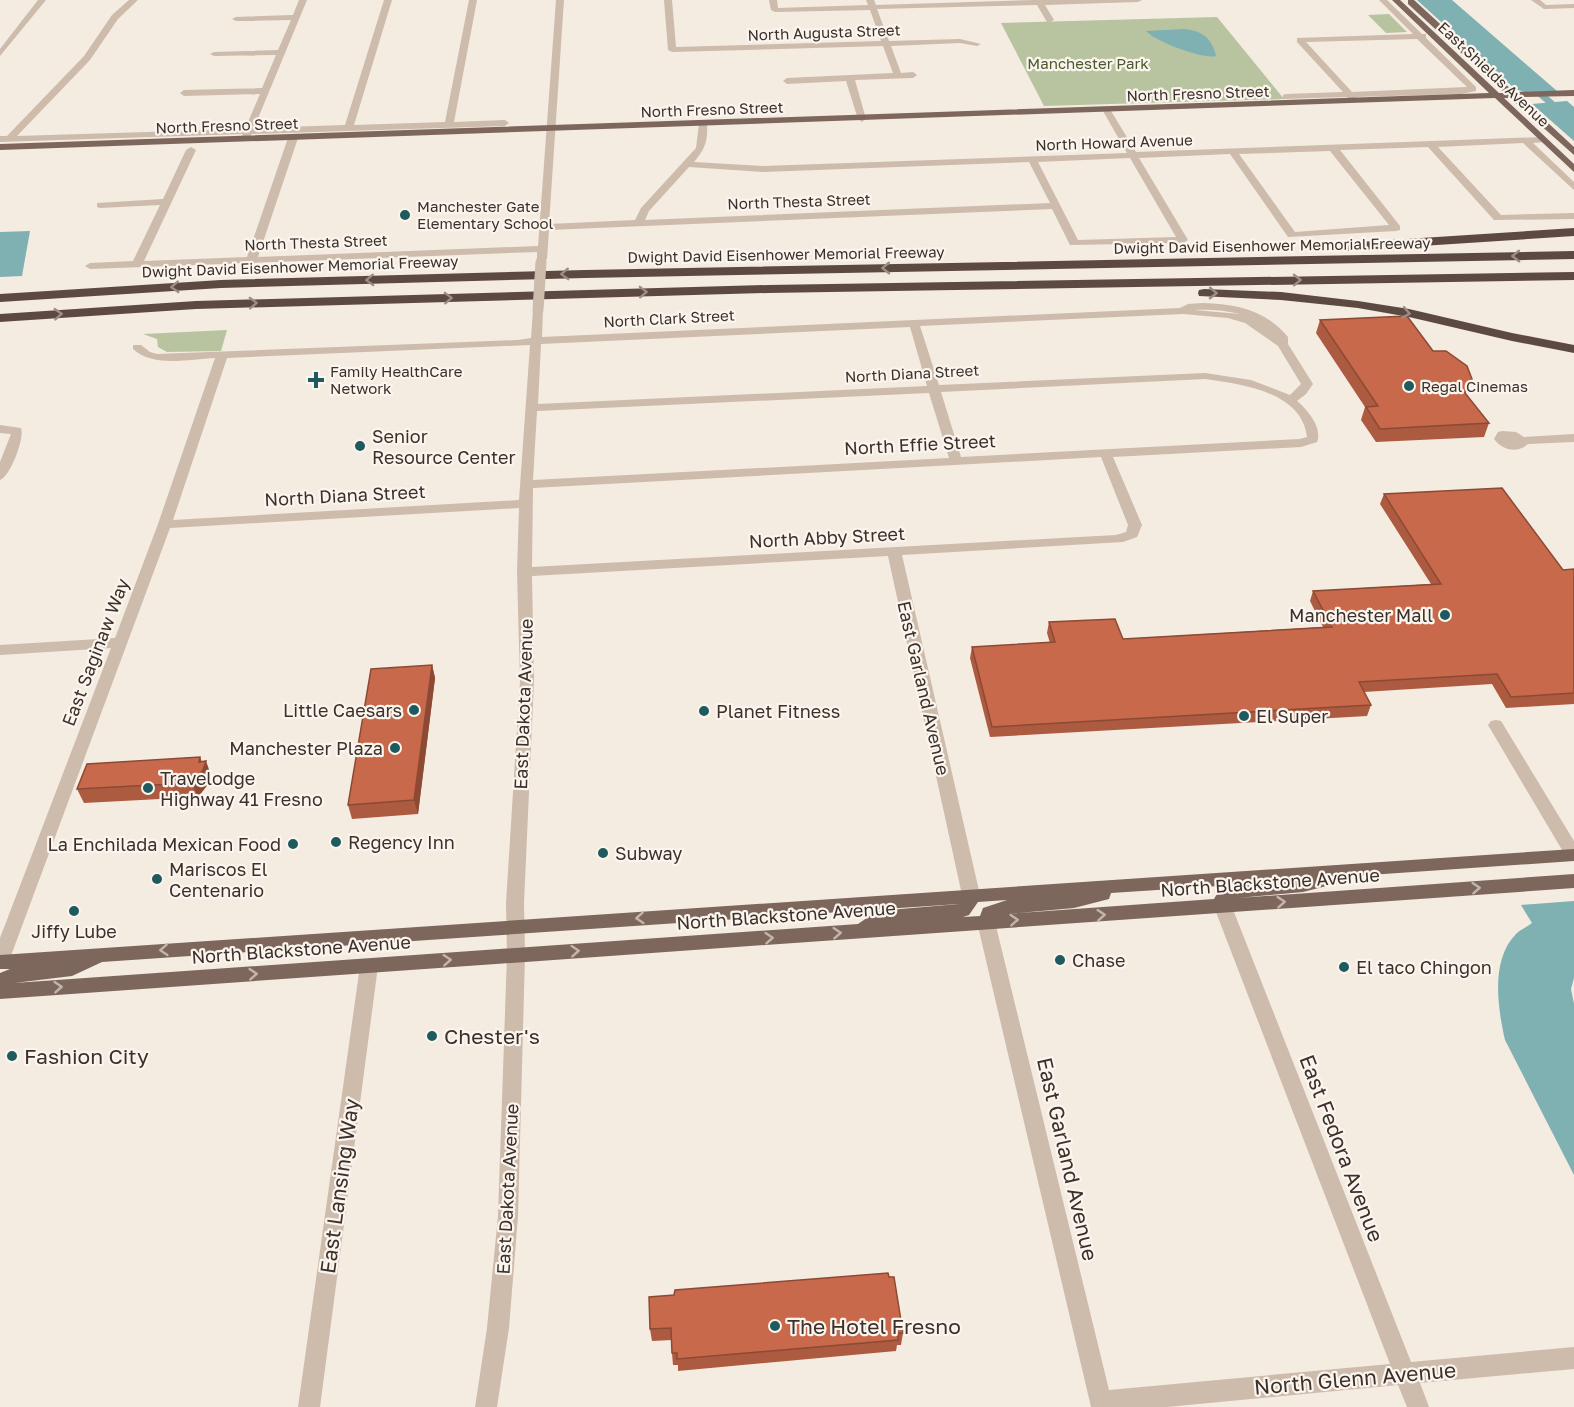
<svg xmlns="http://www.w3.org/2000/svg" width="1574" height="1407" font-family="'Golos Text',sans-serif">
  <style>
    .green { fill: #b8c4a0 }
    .water { fill: #7fb0b2 }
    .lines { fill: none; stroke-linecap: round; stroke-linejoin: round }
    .canal { fill: #7fb0b2; fill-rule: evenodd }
    .minor { fill: #cdbbac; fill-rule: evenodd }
    .major { fill: #7d675c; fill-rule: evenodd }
    .highway { fill: #5c4a42; fill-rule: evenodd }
    .minor-bridge { stroke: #cdbbac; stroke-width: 11 }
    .wall { fill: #ac5a40 }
    .shaded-wall { fill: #8c4a34 }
    .building { fill: #c8694b; stroke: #8c4a34; stroke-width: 1.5 }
    .oneway { stroke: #9c8e87 }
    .oneway2 { stroke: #c2b5ac }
    .poi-dot { fill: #1f5a5e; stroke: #fbf5ee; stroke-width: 2 }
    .labels { text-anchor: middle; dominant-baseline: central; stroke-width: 4.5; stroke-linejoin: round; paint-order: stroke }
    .far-street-label { font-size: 15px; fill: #3b302b; stroke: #fbf5ee }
    .far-park-label { font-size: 15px; fill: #4a5a2e; stroke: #fbf5ee }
    .far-poi-label { font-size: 15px; fill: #3b302b; stroke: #fbf5ee; text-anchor: start }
    .poi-label { font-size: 18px; fill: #3b302b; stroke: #fbf5ee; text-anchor: start }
    .street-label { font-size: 18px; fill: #3b302b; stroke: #fbf5ee }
    .near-poi-label { font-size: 21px; fill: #3b302b; stroke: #fbf5ee; text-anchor: start }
    .near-street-label { font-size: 21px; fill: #3b302b; stroke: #fbf5ee }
  </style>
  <rect width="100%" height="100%" fill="#f4ebe1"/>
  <g class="green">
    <polygon points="1389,14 1407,32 1386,33 1368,15"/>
    <polygon points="1217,17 1284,99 1044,106 1001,23"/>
    <polygon points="227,330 221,351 167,352 158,347 157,339 143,334"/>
  </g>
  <g class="water">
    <polygon points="1417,0 1452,0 1557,91 1525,92 1515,89"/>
    <path d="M1185 29C1202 31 1212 38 1216 56 1204 60 1154 41 1146 31Z"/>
    <polygon points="1567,101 1574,107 1574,141 1532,104"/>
    <polygon points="30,231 22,276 0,277 0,232"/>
    <path d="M1574 901V978L1571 989 1574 1004V1175L1505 1040C1498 1009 1490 960 1516 934 1520 930 1527 927 1532 923L1521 905Z"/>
  </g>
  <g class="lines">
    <polygon class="canal" points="1526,82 1532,82 1574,119 1574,127 1526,86"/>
    <g class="minor">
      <polygon points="38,0 46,0 0,56 0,49"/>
      <polygon points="129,0 138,0 118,19 90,60 17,136 245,129 260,94 184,96 180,93 184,90 262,88 276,55 214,56 210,54 214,52 278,50 291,20 236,21 232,19 236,17 293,15 299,0 307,0 254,128 345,125 384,0 392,0 354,125 445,122 469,0 477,0 454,122 505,120 509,123 505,126 252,134 246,140 241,137 243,134 0,142 0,136 7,136 84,56 112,15"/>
      <path d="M556 0H564L549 224 635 220 641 208 696 148 699 124 703 121 707 124C708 141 705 149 694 162L763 166 1127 153 1103 111 1107 108 1111 111 1136 152 1542 137 1545 138V142L1533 143 1574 182V190L1523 143 1438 147 1501 215 1574 213V219L1494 220 1428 147 1340 150 1400 226V230L1396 231 1288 237 1230 154 1139 158 1188 240 1183 243 1070 245 1052 209 549 230 547 259 542 262 537 259V252L90 269 85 266 90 263 133 261 160 205 100 208 97 207V203L163 199 186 150 191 147 196 150 144 261 247 257 288 138 293 135 298 138 258 257 538 246ZM1330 151 1389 225 1295 232 1239 154ZM1130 158 1176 237 1078 240 1038 162ZM1029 162 1050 203 645 220 649 211 689 167 763 172Z"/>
      <polygon points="664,0 672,0 676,47 881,41 870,10 775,12 771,10 769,0 777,0 778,8 868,5 866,0 874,0 876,5 1034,0 1142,0 1138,2 1045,5 1054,20 1050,22 1047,22 1037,5 877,9 889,41 960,39 981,44 977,46 960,43 891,46 901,73 913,72 917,75 913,78 855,80 866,119 862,122 858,119 846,81 787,84 783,81 787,78 893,73 883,46 672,52 668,50"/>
      <path d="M1379 0H1387L1422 34H1426V38L1476 87V91L1461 94 1356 97 1358 100 1354 103 1347 97 1283 99V95L1286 94 1343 92 1297 42V38L1413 34ZM1417 39 1467 87 1352 92 1306 42Z"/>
      <polygon points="1531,0 1540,0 1546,5 1574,4 1574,8 1544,9"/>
      <path d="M1203 303C1236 304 1266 310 1288 337V344L1313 384 1306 394 1297 401C1307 409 1323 428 1317 442L1301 447 1113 457 1142 525 1137 537 1123 542 902 555 980 895 977 900 971 902 965 900 962 895 888 556 532 576 534 681 524 903 525 955 518 1216 509 1328 497 1407H475L487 1328 498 1216 507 955 506 903 520 681 517 572 519 508 170 528 9 961 6 966 0 968V938L111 648 0 655V645L115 638 158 524 215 358C189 359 154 368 133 349V345H141L150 352 157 354 518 340 531 338 533 310 538 307 543 310 542 337 1180 308 1188 304ZM1194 310C1209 309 1225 310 1240 314ZM1183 314 1228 318 1245 323 1278 346 1301 384 1290 395 1251 380 1205 373 939 385 920 326ZM910 327 927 386 538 404 541 344ZM530 345 519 500 173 520 227 358ZM1205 379C1240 384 1302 391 1307 437L1300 439 961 457 941 392ZM929 393 949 458 533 480 537 411ZM1101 457 1128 525 1126 532 1116 535 532 567 533 488Z"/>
      <path d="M0 425 21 428C25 438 10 477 0 480V462L11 434 0 433Z"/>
      <path d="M1502 431 1516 432 1524 437 1574 434V442L1528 444C1517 454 1502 450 1494 439L1498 432Z"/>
      <polygon points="1496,720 1501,721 1574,841 1574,861 1568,860 1488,725 1491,721"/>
      <polygon points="1223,900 1229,902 1232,907 1411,1362 1574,1347 1574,1369 1420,1383 1429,1407 1407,1407 1398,1385 1167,1407 1091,1407 977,922 980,917 986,915 992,917 995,922 1109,1390 1390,1364 1214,907 1217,902"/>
      <polygon points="369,959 375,961 378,966 320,1407 298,1407 360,966 363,961"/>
    </g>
    <g class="major">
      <polygon points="1392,0 1400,0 1499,93 1505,93 1408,4 1408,0 1414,0 1514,92 1574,90 1574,96 1520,97 1574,147 1574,155 1510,98 1504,98 1574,164 1574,172 1495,98 0,150 0,144 1489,93"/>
      <path d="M1574 849V861L1340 877 1338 883 1303 892 1238 898 1574 874V888L0 999V973L10 969H0V955ZM1234 885 1217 894 1214 899 1007 914 1074 908 1109 899 1111 893ZM1007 900 983 908 980 916 963 917 969 915 978 902ZM959 904 877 911 858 924 14 983 72 976 102 962Z"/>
    </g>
    <g class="highway">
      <polygon points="1574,228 1574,236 1344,251 1338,247 1344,243"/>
      <polygon points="1574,251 1574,259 585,278 221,288 0,302 0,294 221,280 585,270"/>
      <polygon points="1574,272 1574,280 768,293 196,309 0,322 0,314 196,301 768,285"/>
      <polygon points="1204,289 1281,292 1358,301 1409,309 1512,333 1574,345 1574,353 1512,341 1409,317 1358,308 1281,300 1199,296 1198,293 1199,290"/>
    </g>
    <polyline class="minor-bridge" points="538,310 541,262"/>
  </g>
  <g class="wall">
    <polygon points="1320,320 1466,394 1489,423 1484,437 1376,442 1361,420 1365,407 1316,333"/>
    <polygon points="1384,494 1563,570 1574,569 1574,704 1506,708 1492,684 1364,692 1371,705 1367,716 990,737 970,658 972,647 1050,643 1047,633 1049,622 1123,639 1323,627 1310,601 1313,591 1431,584 1380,504"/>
    <polygon points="432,665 435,678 418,814 352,819 348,805"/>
    <polygon points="200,757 201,761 211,775 209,783 198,797 84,803 77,789"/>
    <polygon points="674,1295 903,1333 901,1345 897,1345 896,1351 678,1371 678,1365 673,1365 672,1353 672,1340 652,1341 650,1329"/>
  </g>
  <g class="shaded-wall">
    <polygon points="432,665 435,678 418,814 414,800"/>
    <polygon points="200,757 204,768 206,761 211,775 209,783 198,797 192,783"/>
  </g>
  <g class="building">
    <polygon points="1407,316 1433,351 1446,351 1467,366 1472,379 1465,393 1489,423 1380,429 1366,407 1378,406 1320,320"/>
    <polygon points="1502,488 1563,570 1574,569 1574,693 1511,697 1497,674 1359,682 1371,705 992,727 972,647 1055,642 1049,622 1115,619 1123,639 1332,627 1313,591 1441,584 1384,494"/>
    <polygon points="432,665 414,800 348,805 371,669"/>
    <polygon points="200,757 199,762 206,761 203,770 192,783 77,789 87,764"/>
    <polygon points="888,1273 889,1277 894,1277 903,1333 898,1333 898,1340 677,1359 677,1353 672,1353 671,1328 650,1329 649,1297 674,1295 675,1290"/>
  </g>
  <defs><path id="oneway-chevron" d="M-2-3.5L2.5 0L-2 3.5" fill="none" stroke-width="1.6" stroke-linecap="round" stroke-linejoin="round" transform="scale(1.5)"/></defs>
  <g class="oneway">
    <use href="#oneway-chevron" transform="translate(1516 256) rotate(179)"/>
    <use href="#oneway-chevron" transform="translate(886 268) rotate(179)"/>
    <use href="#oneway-chevron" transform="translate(565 274) rotate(178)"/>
    <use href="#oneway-chevron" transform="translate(370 280) rotate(178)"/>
    <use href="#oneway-chevron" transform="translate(1297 280) rotate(-1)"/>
    <use href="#oneway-chevron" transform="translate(175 287) rotate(177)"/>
    <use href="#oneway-chevron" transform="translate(643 292) rotate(-2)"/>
    <use href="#oneway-chevron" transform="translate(1213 293) rotate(1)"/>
    <use href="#oneway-chevron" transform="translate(448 298) rotate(-2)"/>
    <use href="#oneway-chevron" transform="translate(253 303) rotate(-2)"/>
    <use href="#oneway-chevron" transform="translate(1406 313) rotate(11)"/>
    <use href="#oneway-chevron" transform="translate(58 314) rotate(-4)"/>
  </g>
  <g class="oneway2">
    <use href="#oneway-chevron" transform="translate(1476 888) rotate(-4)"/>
    <use href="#oneway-chevron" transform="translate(1281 902) rotate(-4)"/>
    <use href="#oneway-chevron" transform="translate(1101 915) rotate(-4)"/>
    <use href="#oneway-chevron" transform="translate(640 918) rotate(176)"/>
    <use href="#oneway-chevron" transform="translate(1014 920) rotate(-4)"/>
    <use href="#oneway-chevron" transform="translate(837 933) rotate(-4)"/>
    <use href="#oneway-chevron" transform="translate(769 938) rotate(-4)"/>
    <use href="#oneway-chevron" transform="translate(164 950) rotate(176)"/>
    <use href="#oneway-chevron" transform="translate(575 951) rotate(-4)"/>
    <use href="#oneway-chevron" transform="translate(447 960) rotate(-4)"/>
    <use href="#oneway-chevron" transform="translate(253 974) rotate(-4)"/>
    <use href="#oneway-chevron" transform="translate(58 987) rotate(-4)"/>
  </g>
  <g class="poi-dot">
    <circle cx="405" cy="215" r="6"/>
    <path d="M313 371h6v6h6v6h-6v6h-6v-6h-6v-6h6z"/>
    <circle cx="1409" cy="386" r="6"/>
    <circle cx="360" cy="446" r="6"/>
    <circle cx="1445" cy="615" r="6"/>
    <circle cx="414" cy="710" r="6"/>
    <circle cx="704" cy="711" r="6"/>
    <circle cx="1244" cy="716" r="6"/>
    <circle cx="395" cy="748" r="6"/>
    <circle cx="148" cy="788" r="6"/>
    <circle cx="336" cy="842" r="6"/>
    <circle cx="293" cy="844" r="6"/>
    <circle cx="603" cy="853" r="6"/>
    <circle cx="157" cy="879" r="6"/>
    <circle cx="74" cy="911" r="6"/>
    <circle cx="1060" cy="960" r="6"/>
    <circle cx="1344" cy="967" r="6"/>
    <circle cx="432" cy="1036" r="6"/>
    <circle cx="12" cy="1056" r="6"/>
    <circle cx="775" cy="1326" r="6"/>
  </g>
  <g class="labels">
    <g class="far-street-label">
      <text transform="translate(824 32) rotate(-2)">North Augusta Street</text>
      <text transform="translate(1494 74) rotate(43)">East Shields Avenue</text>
      <text transform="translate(1198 93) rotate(-2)">North Fresno Street</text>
      <text transform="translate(712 109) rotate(-2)">North Fresno Street</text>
      <text transform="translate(227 125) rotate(-2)">North Fresno Street</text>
      <text transform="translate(1114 142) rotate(-2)">North Howard Avenue</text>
      <text transform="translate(799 201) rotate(-2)">North Thesta Street</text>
      <text transform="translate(316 242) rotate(-2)">North Thesta Street</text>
      <text transform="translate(1272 245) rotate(-1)">Dwight David Eisenhower Memorial Freeway</text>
      <text transform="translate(786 254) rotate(-1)">Dwight David Eisenhower Memorial Freeway</text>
      <text transform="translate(300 266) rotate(-2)">Dwight David Eisenhower Memorial Freeway</text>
      <text transform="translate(669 318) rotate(-3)">North Clark Street</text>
      <text transform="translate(912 373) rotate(-3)">North Diana Street</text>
    </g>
    <g class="far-park-label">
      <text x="1088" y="63">Manchester Park</text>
    </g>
    <g class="far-poi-label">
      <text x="417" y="206">Manchester Gate<tspan x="417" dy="17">Elementary School</tspan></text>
      <text x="330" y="371">Family HealthCare<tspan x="330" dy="17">Network</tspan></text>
      <text x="1421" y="386">Regal Cinemas</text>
    </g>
    <g class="poi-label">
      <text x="372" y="436">Senior<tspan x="372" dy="21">Resource Center</tspan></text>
      <text x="1433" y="615" text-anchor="end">Manchester Mall</text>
      <text x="402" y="710" text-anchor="end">Little Caesars</text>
      <text x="716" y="711">Planet Fitness</text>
      <text x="1256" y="716">El Super</text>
      <text x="383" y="748" text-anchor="end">Manchester Plaza</text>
      <text x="160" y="778">Travelodge<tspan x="160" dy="21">Highway 41 Fresno</tspan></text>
      <text x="348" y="842">Regency Inn</text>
      <text x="281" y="844" text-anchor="end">La Enchilada Mexican Food</text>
      <text x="615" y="853">Subway</text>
      <text x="169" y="869">Mariscos El<tspan x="169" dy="21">Centenario</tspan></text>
      <text x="74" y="931" text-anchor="middle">Jiffy Lube</text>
      <text x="1072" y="960">Chase</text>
      <text x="1356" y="967">El taco Chingon</text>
    </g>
    <g class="street-label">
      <text transform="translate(920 444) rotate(-3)">North Effie Street</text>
      <text transform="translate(345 495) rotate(-3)">North Diana Street</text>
      <text transform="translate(827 537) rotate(-3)">North Abby Street</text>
      <text transform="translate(95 652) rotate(-69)">East Saginaw Way</text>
      <text transform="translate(924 688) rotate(77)">East Garland Avenue</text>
      <text transform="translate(523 704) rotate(-88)">East Dakota Avenue</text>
      <text transform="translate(1270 882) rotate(-4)">North Blackstone Avenue</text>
      <text transform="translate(786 915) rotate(-4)">North Blackstone Avenue</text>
      <text transform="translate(301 949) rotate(-4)">North Blackstone Avenue</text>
      <text transform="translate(507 1189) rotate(-87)">East Dakota Avenue</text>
    </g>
    <g class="near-poi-label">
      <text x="444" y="1036">Chester's</text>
      <text x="24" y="1056">Fashion City</text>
      <text x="787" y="1326">The Hotel Fresno</text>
    </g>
    <g class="near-street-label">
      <text transform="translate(1342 1148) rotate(69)">East Fedora Avenue</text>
      <text transform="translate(1068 1159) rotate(77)">East Garland Avenue</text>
      <text transform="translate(339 1186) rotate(-82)">East Lansing Way</text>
      <text transform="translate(1355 1378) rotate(-5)">North Glenn Avenue</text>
    </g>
  </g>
</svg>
